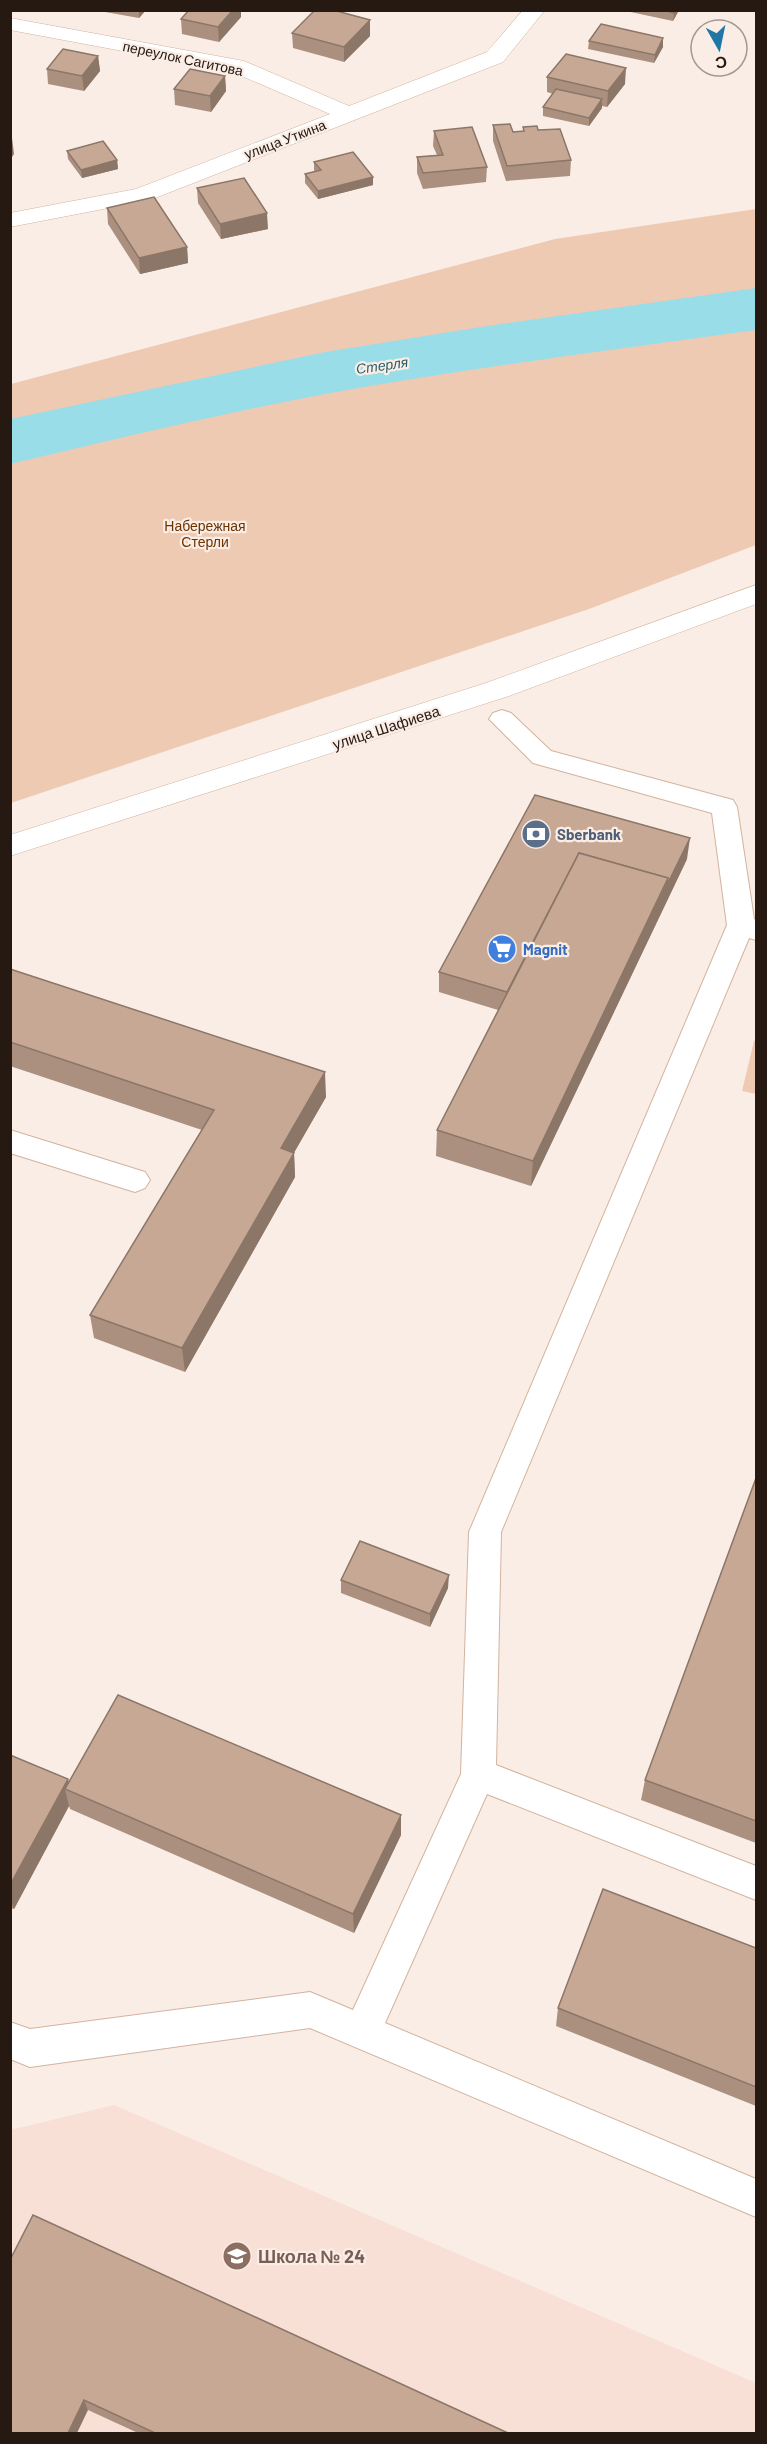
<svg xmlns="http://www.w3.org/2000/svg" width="767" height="2444" font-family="Barlow,sans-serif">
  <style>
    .education { fill: #f8e0d6 }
    .green { fill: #efcab3 }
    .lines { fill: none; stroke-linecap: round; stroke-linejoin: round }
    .river { fill: #99dde9; fill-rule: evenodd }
    .service-casing { stroke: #d3b39f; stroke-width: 2 }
    .minor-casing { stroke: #d3b39f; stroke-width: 1 }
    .tertiary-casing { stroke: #d3b39f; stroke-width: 1 }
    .service { fill: #fff; fill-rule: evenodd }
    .minor { fill: #fff; fill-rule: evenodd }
    .tertiary { fill: #fff; fill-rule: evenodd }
    .wall { fill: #ab9080 }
    .shaded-wall { fill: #8b7668 }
    .building { fill: #c7a895; stroke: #8b7668; stroke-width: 1.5 }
    .labels { text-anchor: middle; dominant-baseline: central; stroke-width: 4.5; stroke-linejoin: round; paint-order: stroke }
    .far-street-label { font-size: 14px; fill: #251912; stroke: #faede5 }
    .far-water-label { font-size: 14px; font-style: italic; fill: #265e67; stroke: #faede5 }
    .far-park-label { font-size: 14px; fill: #6d3300; stroke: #faede5 }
    .street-label { font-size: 15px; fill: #251912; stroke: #faede5 }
    .service-label { font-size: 15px; font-weight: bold; fill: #4e5e75; stroke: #faede5; text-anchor: start }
    .shop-label { font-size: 15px; font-weight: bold; fill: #366cbe; stroke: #faede5; text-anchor: start }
    .near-education-label { font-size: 18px; font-weight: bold; fill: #785e54; stroke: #faede5; text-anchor: start }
  </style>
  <rect width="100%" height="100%" fill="#faede5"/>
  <polygon class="education" points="114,2105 756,2383 756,2433 11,2433 10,2130"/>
  <g class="green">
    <polygon points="756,209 756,545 589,609 11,803 11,384 555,239"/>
    <polygon points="756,1039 756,1094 742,1091 754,1041"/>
  </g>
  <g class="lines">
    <path class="river" d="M756 288V330C612 350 468 368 325 394 219 414 115 439 10 464V419L325 352 487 326Z"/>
    <g class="service-casing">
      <g id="service">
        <polygon points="502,710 511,713 551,751 733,800 737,807 754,919 756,920 756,940 749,938 501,1532 496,1765 756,1866 756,1900 487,1794 385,2023 756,2179 756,2217 310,2028 30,2067 10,2059 10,2022 30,2029 310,1992 353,2010 461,1774 469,1532 727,925 712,813 533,763 489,719 493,713"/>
        <polygon points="10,1130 145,1172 150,1180 145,1188 135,1192 10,1153"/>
      </g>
    </g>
    <g class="minor-casing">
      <polygon id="minor" points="523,10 545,10 503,62 150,200 10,227 10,213 136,189 330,114 230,71 10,30 10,18 244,61 349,106 487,52"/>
    </g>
    <g class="tertiary-casing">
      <polygon id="tertiary" points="756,585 756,604 509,696 10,856 10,835 489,682"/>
    </g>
    <use href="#service" class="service"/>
    <use href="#minor" class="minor"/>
    <use href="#tertiary" class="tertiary"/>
  </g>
  <g class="wall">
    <polygon points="105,10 146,10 139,18 105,12"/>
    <polygon points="621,10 679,10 673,21"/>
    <polygon points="241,17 219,42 182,34 181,19"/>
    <polygon points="370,20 370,36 344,62 293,48 292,33"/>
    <polygon points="589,41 663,47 654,63 588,49"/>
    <polygon points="98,56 100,71 84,91 48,84 47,69"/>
    <polygon points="225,76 226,91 211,112 175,105 174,89"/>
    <polygon points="547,77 625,84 607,107 602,106 602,108 589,126 543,116 543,107 553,94 547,92"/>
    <polygon points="493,125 513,132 523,131 523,127 538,130 571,160 570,176 506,181 493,141"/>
    <polygon points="434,131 487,167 486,182 423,189 417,173 417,157 437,155 433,146"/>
    <polygon points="67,151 117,160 118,169 82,178 68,159"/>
    <polygon points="314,162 373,177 373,185 318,199 305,183 305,174 315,172 314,170"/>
    <polygon points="197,188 268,229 221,239 198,203"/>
    <polygon points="107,208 187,247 188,263 140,274 108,224"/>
    <polygon points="687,859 531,1186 436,1156 437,1130 498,1010 439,992 439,972"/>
    <polygon points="10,969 326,1097 294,1153 295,1177 185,1372 94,1338 90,1315 202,1130 10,1066"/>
    <polygon points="756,1478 756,1843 641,1800 645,1780"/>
    <polygon points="341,1580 448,1588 430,1627 341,1593"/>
    <polygon points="10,1755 69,1781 401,1815 401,1835 354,1933 70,1809 69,1806 14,1909 10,1908"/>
    <polygon points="756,1948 756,2106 556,2026 558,2008"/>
    <polygon points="10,2260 508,2433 138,2433 88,2410"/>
  </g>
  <g class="shaded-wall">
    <polygon points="139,10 146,10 139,18"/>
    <polygon points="233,10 241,10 241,17 219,42 218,27"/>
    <polygon points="675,10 679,10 673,21 674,13"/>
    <polygon points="370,20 370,36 344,62 344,47"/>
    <polygon points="663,38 663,47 654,63 655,55"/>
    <polygon points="98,56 100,71 84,91 82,76"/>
    <polygon points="626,68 625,84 607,107 608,91"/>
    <polygon points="225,76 226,91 211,112 210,96"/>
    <polygon points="602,99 602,108 589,126 589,118"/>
    <polygon points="12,138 14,154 10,160 10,140"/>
    <polygon points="117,160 118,169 82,178 81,170"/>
    <polygon points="373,177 373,185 318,199 318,191"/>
    <polygon points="267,213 268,229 221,239 220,224"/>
    <polygon points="187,247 188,263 140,274 139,258"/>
    <polygon points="690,838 687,859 531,1186 533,1161 668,878"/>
    <polygon points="325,1072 326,1097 282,1173 281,1148"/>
    <polygon points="294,1153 295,1177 185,1372 182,1348"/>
    <polygon points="449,1575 448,1588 430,1627 430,1614"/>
    <polygon points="68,1779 71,1791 65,1789 69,1806 14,1909 10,1898 10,1885"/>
    <polygon points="401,1815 401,1835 354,1933 353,1914"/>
    <polygon points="84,2400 88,2410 77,2433 68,2433"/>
  </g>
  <g class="building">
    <polygon points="189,10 233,10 218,27 181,19"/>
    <polygon points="315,10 333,10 370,20 344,47 292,33"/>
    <polygon points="663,10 675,10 674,13"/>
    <polygon points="601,24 663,38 655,55 589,41"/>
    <polygon points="63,49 98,56 82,76 47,69"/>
    <polygon points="566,54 626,68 608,91 547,77"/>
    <polygon points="190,69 225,76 210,96 174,89"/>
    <polygon points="556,89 602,99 589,118 543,107"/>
    <polygon points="510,124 513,132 524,131 523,127 537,126 538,130 560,129 571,160 507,166 493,125"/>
    <polygon points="472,127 487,167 423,173 417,157 443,155 434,131"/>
    <polygon points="103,141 117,160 81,170 67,151"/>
    <polygon points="353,152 373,177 318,191 305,174 321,170 314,162"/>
    <polygon points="244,178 267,213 220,224 197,188"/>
    <polygon points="154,197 187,247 139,258 107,208"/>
    <polygon points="535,795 690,838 667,885 668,878 579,853 507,992 439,972"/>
    <polygon points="579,853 668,878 533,1161 437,1130"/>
    <polygon points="10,969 325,1072 281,1148 294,1153 182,1348 90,1315 214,1110 10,1042"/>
    <polygon points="756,1478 756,1821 645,1780"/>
    <polygon points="360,1541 449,1575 430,1614 341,1580"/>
    <polygon points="118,1695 401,1815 353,1914 65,1789"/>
    <polygon points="10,1755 68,1779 10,1885"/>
    <polygon points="603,1889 756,1948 756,2087 558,2008"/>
    <polygon points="33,2215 508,2433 155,2433 84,2400 68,2433 10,2433 10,2260"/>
  </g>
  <defs>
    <g id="bank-disc" transform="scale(1.5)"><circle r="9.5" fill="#5c6f8a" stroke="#faede5"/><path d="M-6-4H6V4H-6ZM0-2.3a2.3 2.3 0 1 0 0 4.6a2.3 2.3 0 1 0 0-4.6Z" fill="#fff"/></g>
    <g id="supermarket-disc" transform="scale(1.5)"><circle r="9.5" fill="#3f7fe0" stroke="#faede5"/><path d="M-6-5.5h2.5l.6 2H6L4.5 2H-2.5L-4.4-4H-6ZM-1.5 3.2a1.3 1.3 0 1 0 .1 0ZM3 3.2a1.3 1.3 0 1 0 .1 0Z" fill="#fff"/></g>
    <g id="school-disc" transform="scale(1.5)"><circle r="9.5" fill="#8d6e63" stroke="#faede5"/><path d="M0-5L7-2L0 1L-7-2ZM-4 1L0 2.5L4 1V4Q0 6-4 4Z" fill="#fff"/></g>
  </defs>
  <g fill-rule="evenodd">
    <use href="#bank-disc" x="536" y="834"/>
    <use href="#supermarket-disc" x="502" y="949"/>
    <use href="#school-disc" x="237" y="2256"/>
  </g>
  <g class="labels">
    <g class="far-street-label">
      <text transform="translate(183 58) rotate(12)">переулок Сагитова</text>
      <text transform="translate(285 139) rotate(-21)">улица Уткина</text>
    </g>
    <g class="far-water-label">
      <text transform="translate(382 365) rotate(-8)">Стерля</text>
    </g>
    <g class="far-park-label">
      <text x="205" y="525">Набережная<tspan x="205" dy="16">Стерли</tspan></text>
    </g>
    <g class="street-label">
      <text transform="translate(386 727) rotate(-18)">улица Шафиева</text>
    </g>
    <g class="service-label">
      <text x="557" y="834">Sberbank</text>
    </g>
    <g class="shop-label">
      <text x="523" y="949">Magnit</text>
    </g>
    <g class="near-education-label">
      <text x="258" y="2256">Школа № 24</text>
    </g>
  </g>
  <rect width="767" height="2444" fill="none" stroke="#251912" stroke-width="24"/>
  <g transform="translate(719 48) rotate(171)"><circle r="28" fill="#faede5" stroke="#a59891" stroke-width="1.5"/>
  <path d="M0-4.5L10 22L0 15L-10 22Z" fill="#2076a6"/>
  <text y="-9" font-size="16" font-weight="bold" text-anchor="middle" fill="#251912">С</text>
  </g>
</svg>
